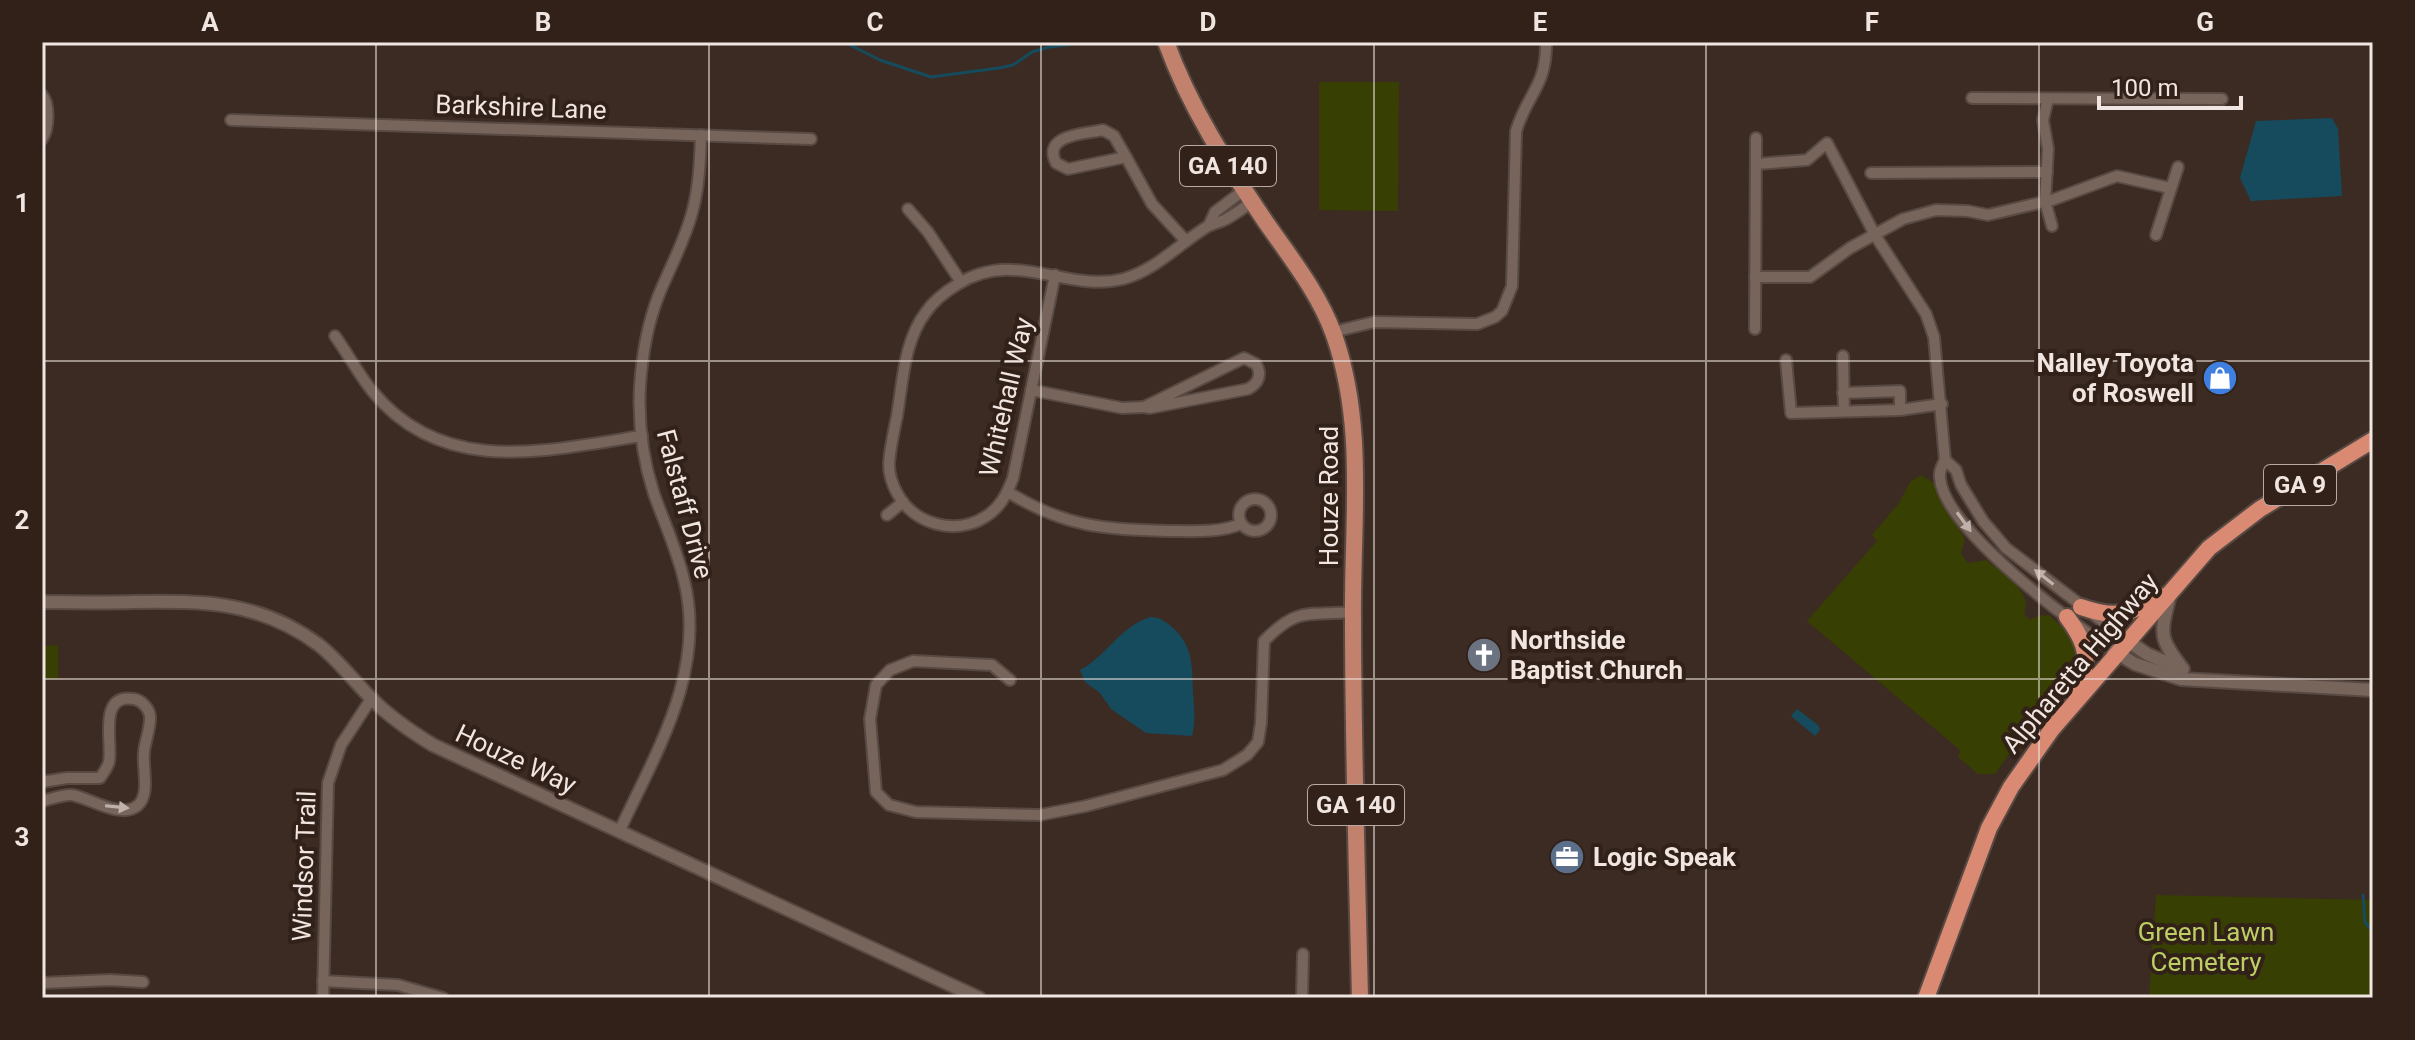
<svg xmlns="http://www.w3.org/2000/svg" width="2415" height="1040" font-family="Roboto,sans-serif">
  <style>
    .green { fill: #383f02 }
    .water { fill: #164b5d }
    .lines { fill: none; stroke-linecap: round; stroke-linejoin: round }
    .stream { stroke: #164b5d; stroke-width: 3 }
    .minor-casing { stroke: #584a43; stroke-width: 14 }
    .tertiary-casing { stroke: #584a43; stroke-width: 16 }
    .primary-casing { stroke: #584a43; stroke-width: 20 }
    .trunk-casing { stroke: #584a43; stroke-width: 20 }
    .minor { stroke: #77645b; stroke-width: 10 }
    .tertiary { stroke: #77645b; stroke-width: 12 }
    .primary { stroke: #c1816d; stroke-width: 16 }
    .trunk { stroke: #da8a73; stroke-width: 16 }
    .oneway { fill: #c0b1ab }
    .grid { fill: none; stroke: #f0e5e0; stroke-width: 2; stroke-opacity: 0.55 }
    .labels { text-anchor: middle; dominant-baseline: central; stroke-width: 8; stroke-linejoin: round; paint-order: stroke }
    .shield { fill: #312119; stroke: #b7aaa4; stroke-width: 2 }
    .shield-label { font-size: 24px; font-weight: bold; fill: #f0e5e0 }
    .street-label { font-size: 26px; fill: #f0e5e0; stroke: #312119 }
    .poi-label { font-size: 26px; font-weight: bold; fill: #f0e5e0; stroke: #312119; text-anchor: start }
    .park-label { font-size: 26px; fill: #bcce64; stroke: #312119 }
    .neatline { fill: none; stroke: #f0e5e0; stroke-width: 3 }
    .grid-label { font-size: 26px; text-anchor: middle; font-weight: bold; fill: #f0e5e0 }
  </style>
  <rect width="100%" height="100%" fill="#3b2b23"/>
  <g class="green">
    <polygon points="1319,82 1399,82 1398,211 1319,210"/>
    <path d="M1921 475 1934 483 1941 500 1965 539 1961 553 1968 563 1986 560C2001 573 2034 591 2024 614L2030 620 2038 616 2049 615 2076 639 2081 669 2039 712 1995 774H1978L1958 757 1960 750 1807 621 1877 541 1872 535 1898 504 1911 481Z"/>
    <polygon points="58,645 58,679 42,679 42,646"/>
    <polygon points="2156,895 2373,900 2373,998 2149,998"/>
  </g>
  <g class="water">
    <polygon points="2332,118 2338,129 2342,196 2251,201 2240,178 2256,121"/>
    <path d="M1150 617C1159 617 1165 621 1172 627 1193 645 1192 666 1193 692 1194 707 1196 721 1192 736L1146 733 1111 709 1100 693 1085 682 1080 670C1107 656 1118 628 1150 617Z"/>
    <polygon points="1797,709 1818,725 1820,730 1815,736 1791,716"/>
  </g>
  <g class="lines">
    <g class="stream">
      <polyline points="844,42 880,60 931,77 999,68 1013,65 1032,52 1049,47 1089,42"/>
      <polyline points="2363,895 2365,922 2373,932"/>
    </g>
    <g class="minor-casing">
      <g id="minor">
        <path d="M42 95C50 104 49 129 42 139"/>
        <polyline points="1972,98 2222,99"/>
        <polyline points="2048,99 2043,120 2048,149 2045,201 2052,226"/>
        <polyline points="231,120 811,139"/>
        <path d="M1103 130 1114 136 1126 157 1068 169 1056 163C1042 134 1085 134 1103 130Z"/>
        <polyline points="1126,157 1152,204 1186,241"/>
        <path d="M1756 164 1807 160 1827 143 1875 235 1926 314 1934 337 1945 460C1942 466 1939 471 1940 478 1944 529 2074 625 2117 653"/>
        <polyline points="1871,173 2047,172"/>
        <polyline points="908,209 928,232 961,282"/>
        <polyline points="1209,225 1215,212 1244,190"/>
        <polyline points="2156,235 2178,167"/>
        <path d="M1055 275 1013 478C1007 494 1000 508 985 517 955 536 913 524 897 493 892 484 889 473 889 464 890 448 894 431 897 416 903 380 904 341 926 312 934 300 945 292 958 284 1015 248 1066 293 1123 279 1154 271 1178 245 1205 228 1210 224 1215 224 1222 221 1232 217 1243 208 1252 202"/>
        <polyline points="1755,277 1810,277 1850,248 1903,219 1936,210 1968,211 1988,215 2052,200 2117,176 2170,188"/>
        <polyline points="1755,329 1756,138"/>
        <path d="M1333 332 1374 322 1477 324 1495 317 1502 311 1512 286 1516 131C1527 94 1547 86 1546 42"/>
        <path d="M335 336C348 354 359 375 373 392 444 478 548 450 642 436"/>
        <polyline points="1843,356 1844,411"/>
        <path d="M1244 358 1256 364C1262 374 1259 383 1248 389L1150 408 1144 407Z"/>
        <polyline points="1786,360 1791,413 1900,410 1942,404"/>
        <polyline points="1031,390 1122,408 1144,407"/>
        <polyline points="1843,393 1900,391 1900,410"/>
        <polyline points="1945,460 1956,470 1961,485 1983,521 2006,548 2128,641"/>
        <path d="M1008 492C1065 527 1102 529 1168 531 1192 531 1219 533 1241 524"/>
        <circle cx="1255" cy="515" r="16"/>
        <polyline points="887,515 903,502"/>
        <path d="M1010 680 992 665 913 661 890 670 876 685 870 719 876 792 889 805 916 812 1040 815 1086 806 1223 770 1247 755 1258 742 1261 723 1264 641C1298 606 1308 616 1353 612"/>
        <path d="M42 782 67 778H100C103 773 107 769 109 762 113 743 97 693 134 699 141 700 149 708 150 716 151 727 145 741 144 752 142 768 151 795 137 806 120 819 90 798 72 795 64 794 51 799 42 801"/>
        <path d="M619 832C656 752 707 671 684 580 677 550 664 522 654 494 643 460 638 422 640 386 642 356 647 326 658 297 669 269 684 243 692 213 699 188 700 162 701 135"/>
        <polyline points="323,981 398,985 443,998"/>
        <polyline points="42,983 110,980 143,982"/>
        <polyline points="323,998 328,783 341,745 371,699"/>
        <polyline points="1302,998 1303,954"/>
      </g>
    </g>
    <g class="tertiary-casing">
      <g id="tertiary">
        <path d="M2170 595C2161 633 2157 636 2183 669"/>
        <path d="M42 602C72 602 103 603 133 602 204 601 260 601 319 645 338 660 353 680 370 697 388 716 410 731 433 745L979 998"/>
        <polyline points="2128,641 2147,654 2180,668"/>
        <polyline points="2117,653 2135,664 2181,679 2373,690"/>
      </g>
    </g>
    <g class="primary-casing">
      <path id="primary" d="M1166 42C1190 108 1226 163 1265 221 1290 257 1319 293 1334 335 1366 426 1352 522 1353 617 1353 744 1357 871 1360 998"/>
    </g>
    <g class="trunk-casing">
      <g id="trunk">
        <path d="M2081 607C2115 619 2130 615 2160 596"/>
        <path d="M2067 617C2088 645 2091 661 2076 694"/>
        <polyline points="1926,998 1989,828 2011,787 2052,729 2209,548 2260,509 2373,440"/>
      </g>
    </g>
    <use href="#minor" class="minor"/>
    <use href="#tertiary" class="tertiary"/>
    <use href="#primary" class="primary"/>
    <use href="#trunk" class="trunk"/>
  </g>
  <defs><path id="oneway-solid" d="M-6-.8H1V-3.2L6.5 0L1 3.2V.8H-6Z" transform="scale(2)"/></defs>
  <g class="oneway">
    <use href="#oneway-solid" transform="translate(1964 522) rotate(54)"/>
    <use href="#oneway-solid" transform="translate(2044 577) rotate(-142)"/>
    <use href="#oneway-solid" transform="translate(117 807) rotate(6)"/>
  </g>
  <path class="grid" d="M376 42V998M709 42V998M1041 42V998M1374 42V998M1706 42V998M2039 42V998M42 361H2373M42 679H2373"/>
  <defs>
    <g id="shop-disc" transform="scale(1.8)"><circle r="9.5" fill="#3f7fe0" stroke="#312119"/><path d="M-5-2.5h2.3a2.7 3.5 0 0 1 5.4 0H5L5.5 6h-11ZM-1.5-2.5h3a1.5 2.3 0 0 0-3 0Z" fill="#fff"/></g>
    <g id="church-disc" transform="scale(1.8)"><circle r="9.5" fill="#6b7280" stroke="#312119"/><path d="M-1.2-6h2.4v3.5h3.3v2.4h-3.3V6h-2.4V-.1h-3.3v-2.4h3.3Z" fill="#fff"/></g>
    <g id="office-disc" transform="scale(1.8)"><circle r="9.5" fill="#5c6f8a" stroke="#312119"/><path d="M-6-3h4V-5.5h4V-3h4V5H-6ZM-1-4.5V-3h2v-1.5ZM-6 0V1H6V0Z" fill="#fff"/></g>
  </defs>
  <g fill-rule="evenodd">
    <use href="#shop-disc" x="2220" y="378"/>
    <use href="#church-disc" x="1484" y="655"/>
    <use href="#office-disc" x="1567" y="857"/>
  </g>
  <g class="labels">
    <g class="shield">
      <rect x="1180" y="146" width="96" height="40" rx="6"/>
      <rect x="2264" y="465" width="72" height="40" rx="6"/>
      <rect x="1308" y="785" width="96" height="40" rx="6"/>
    </g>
    <g class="shield-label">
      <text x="1228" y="166">GA 140</text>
      <text x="2300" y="485">GA 9</text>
      <text x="1356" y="805">GA 140</text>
    </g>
    <g class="street-label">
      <text transform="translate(521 107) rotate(2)">Barkshire Lane</text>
      <text transform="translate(1006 397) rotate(-77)">Whitehall Way</text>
      <text transform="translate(1329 496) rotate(-90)">Houze Road</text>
      <text transform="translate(685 504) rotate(75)">Falstaff Drive</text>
      <text transform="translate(2080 663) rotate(-50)">Alpharetta Highway</text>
      <text transform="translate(516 759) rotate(25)">Houze Way</text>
      <text transform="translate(304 866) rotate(-88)">Windsor Trail</text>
    </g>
    <g class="poi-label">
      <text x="2194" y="363" text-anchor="end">Nalley Toyota<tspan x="2194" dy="30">of Roswell</tspan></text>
      <text x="1510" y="640">Northside<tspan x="1510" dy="30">Baptist Church</tspan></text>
      <text x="1593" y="857">Logic Speak</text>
    </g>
    <g class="park-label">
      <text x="2206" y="932">Green Lawn<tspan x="2206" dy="30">Cemetery</tspan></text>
    </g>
  </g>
  <rect width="2415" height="1040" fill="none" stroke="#312119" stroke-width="88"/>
  <path d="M2099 96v12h142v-12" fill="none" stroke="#f0e5e0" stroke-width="4"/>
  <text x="2111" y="96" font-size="24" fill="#f0e5e0" stroke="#312119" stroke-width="6" paint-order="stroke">100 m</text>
  <rect x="44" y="44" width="2327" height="952" class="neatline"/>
  <g class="grid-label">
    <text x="210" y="31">A</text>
    <text x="543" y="31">B</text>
    <text x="875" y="31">C</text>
    <text x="1208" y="31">D</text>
    <text x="1540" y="31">E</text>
    <text x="1872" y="31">F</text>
    <text x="2205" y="31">G</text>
    <text x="22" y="212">1</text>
    <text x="22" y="529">2</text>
    <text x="22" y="846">3</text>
  </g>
</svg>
